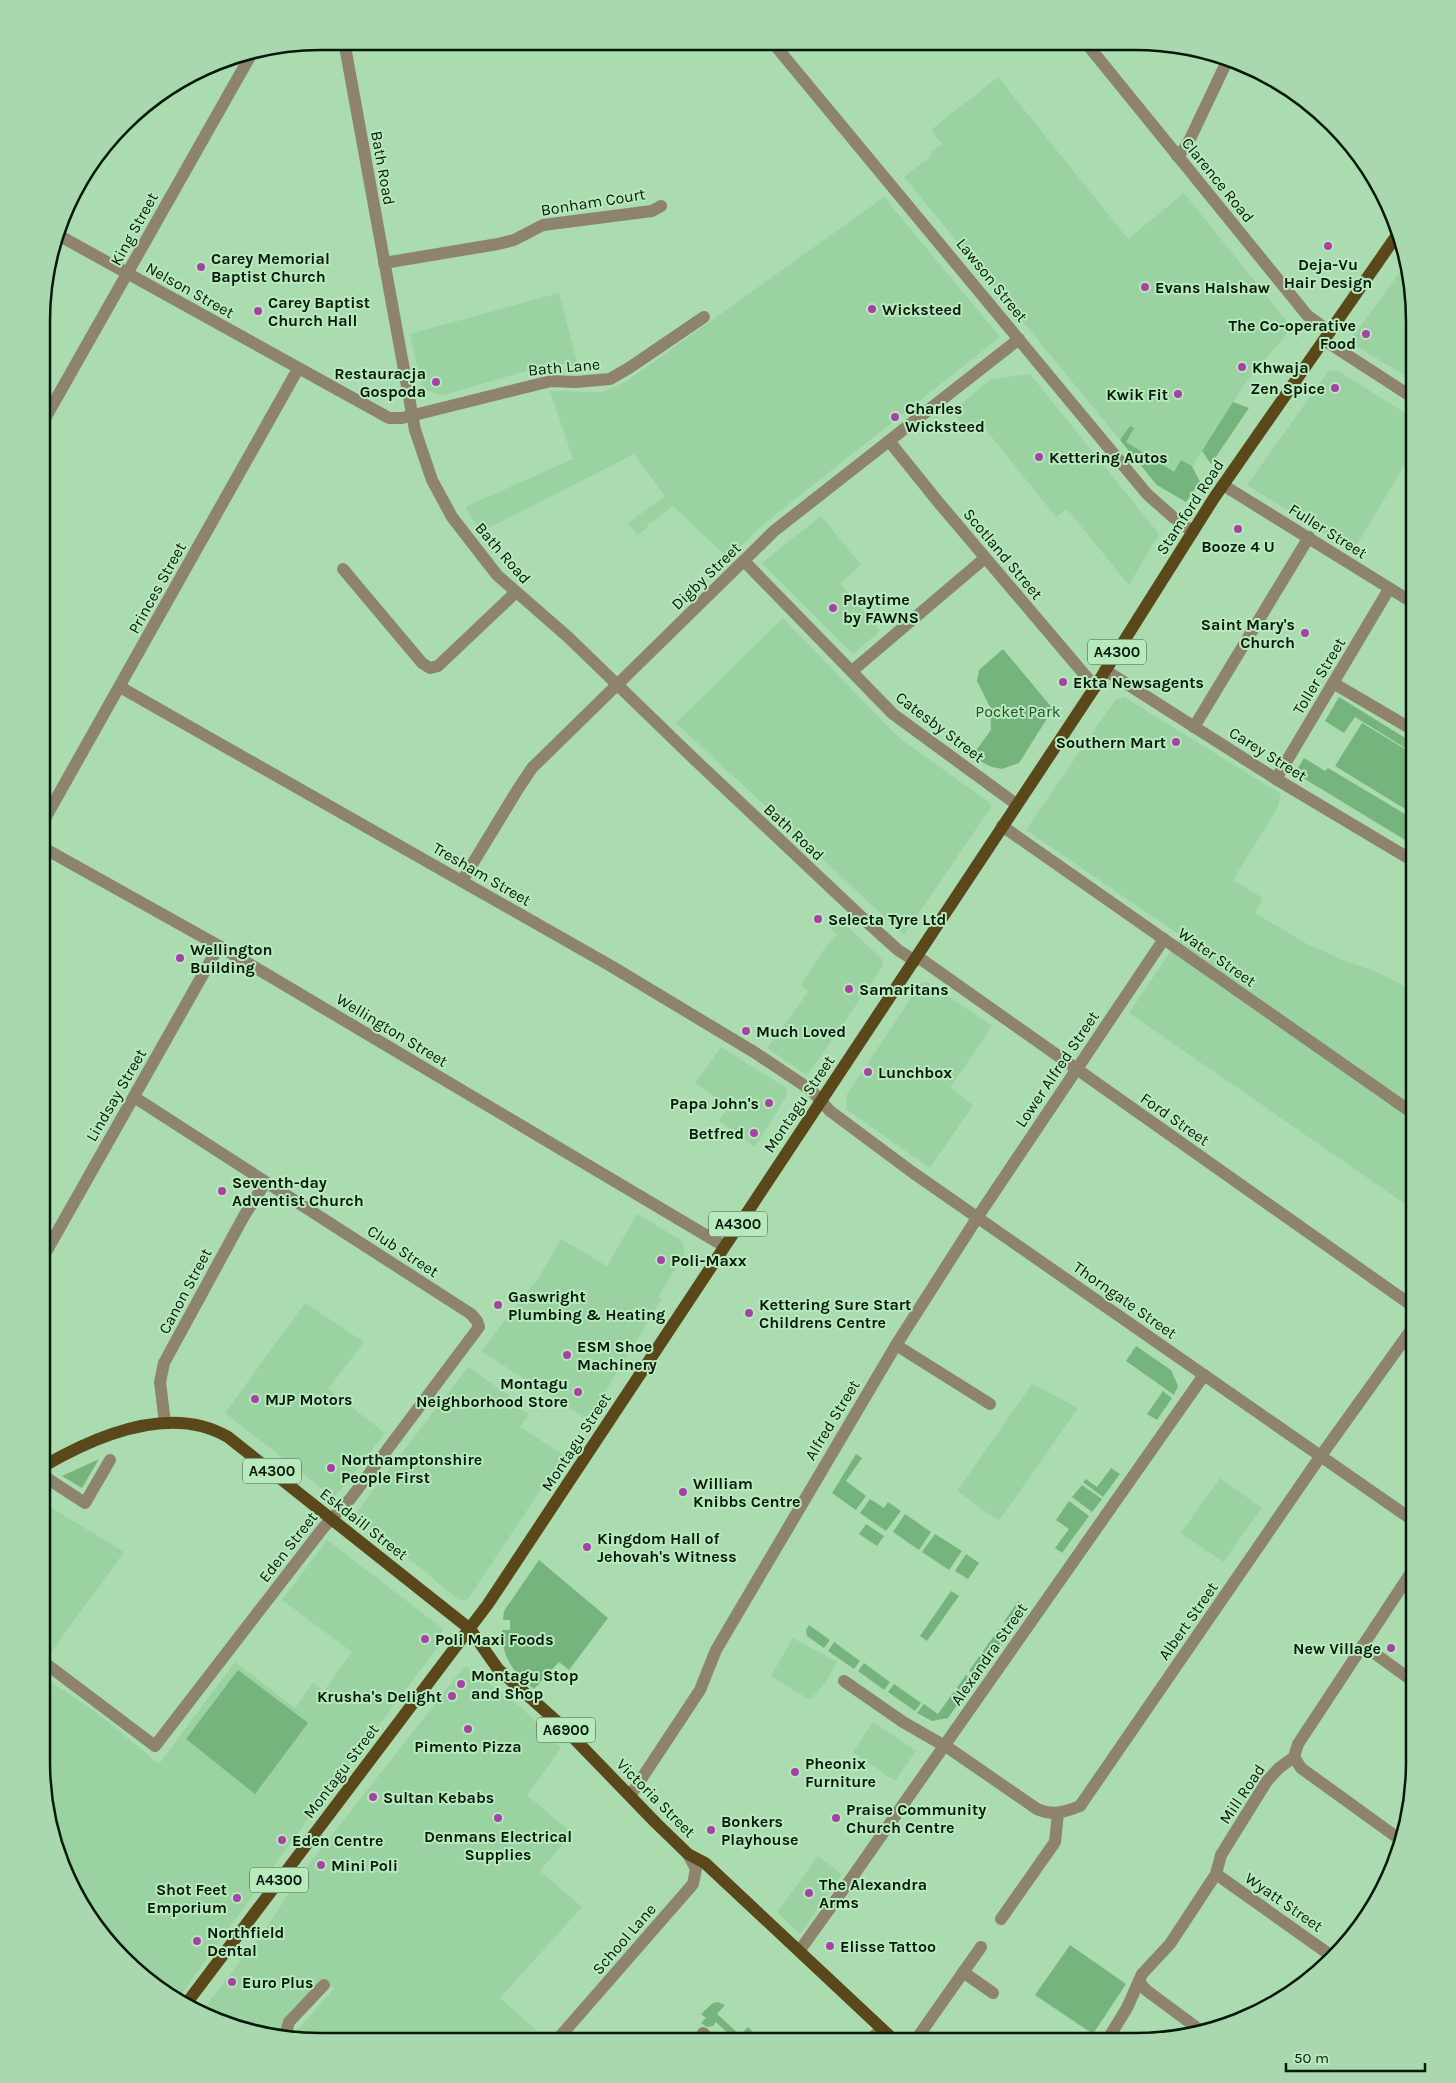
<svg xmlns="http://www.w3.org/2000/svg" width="1456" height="2083" font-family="Karla,sans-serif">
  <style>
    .built { fill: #9bd2a1 }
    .green { fill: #76b47e }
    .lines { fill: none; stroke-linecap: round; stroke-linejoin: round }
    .minor { stroke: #8e846d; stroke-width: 12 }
    .tertiary { stroke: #8e846d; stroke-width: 12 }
    .primary { stroke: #5a481a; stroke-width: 12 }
    .poi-dot { fill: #a642a6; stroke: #b7e9bc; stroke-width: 2 }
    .labels { text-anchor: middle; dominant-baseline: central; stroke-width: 4; stroke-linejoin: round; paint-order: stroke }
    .shield { fill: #b7e9bc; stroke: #3c583f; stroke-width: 1 }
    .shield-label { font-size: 15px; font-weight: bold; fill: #071a0a }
    .street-label { font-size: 16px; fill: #071a0a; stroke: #b7e9bc }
    .poi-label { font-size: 16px; font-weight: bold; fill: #071a0a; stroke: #b7e9bc; text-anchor: start }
    .park-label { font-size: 16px; fill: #24502c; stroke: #b7e9bc }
    .rim { fill: none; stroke: #071a0a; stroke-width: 2.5 }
  </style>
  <rect width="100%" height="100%" fill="#abdcb0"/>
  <g class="built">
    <polygon points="998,77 1128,239 1184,193 1290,325 1289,331 1245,384 1174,495 1157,485 904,177 932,155 931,152 942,144 931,130"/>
    <polygon points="884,197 1000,337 760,527 729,559 673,506 647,525 648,527 637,535 628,523 665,496 634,454 481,532 465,507 573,459 550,391 602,392 627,381"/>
    <polygon points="1408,266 1415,321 1415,381 1349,342 1400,272 1402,274"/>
    <polygon points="559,293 578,366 554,363 443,395 428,391 424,387 420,380 410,334"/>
    <polygon points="1329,370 1338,371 1415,419 1415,444 1404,466 1353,551 1247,485"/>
    <polygon points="1030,374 1159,534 1129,585 1067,509 1056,517 983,426 971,435 952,412 991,379"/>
    <polygon points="821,516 861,565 840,583 880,631 853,654 762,563"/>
    <polygon points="783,618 898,737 990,803 991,807 904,935 676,723"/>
    <polygon points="1124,697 1281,794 1277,809 1233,880 1263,898 1255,913 1312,947 1313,946 1340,959 1377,972 1414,991 1414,1210 1129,1013 1181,936 1026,830 1115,700"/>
    <polygon points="835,915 882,959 883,966 809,1073 805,1074 767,1048 809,991 801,986 824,949 837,935 827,924"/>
    <polygon points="927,982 992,1026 950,1088 973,1105 930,1168 847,1110 846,1096 921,983"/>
    <polygon points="721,1047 786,1088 787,1095 755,1147 719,1121 729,1107 695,1083"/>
    <polygon points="637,1214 681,1240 685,1253 658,1297 662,1299 588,1420 481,1351 539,1277 561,1239 607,1266"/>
    <polygon points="305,1303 364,1342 328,1389 385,1433 334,1498 225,1413"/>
    <polygon points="468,1367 520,1403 517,1407 529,1414 520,1427 564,1455 468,1599 460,1601 355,1514"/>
    <polygon points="1032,1384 1078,1408 999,1521 957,1491"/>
    <polygon points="1220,1478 1262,1508 1223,1562 1181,1533"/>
    <polygon points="42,1502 124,1552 49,1655 41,1649"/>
    <polygon points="327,1540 442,1628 443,1640 305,1823 177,2000 165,1994 111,1946 70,1885 47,1817 41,1762 41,1676 95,1711 159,1764 235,1662 295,1708 313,1683 324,1691 352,1652 282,1600"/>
    <polygon points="793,1638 837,1662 826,1682 810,1700 771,1676"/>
    <polygon points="464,1667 467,1667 523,1709 561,1748 527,1795 572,1833 540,1871 582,1907 500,1998 544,2037 541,2040 292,2039 297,2030 334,1989 324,1980 282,2023 276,2037 231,2027 201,2012 267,1927 302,1873"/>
    <polygon points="873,1722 916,1751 895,1781 853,1752"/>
    <polygon points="818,1856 842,1874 800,1934 777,1912"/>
  </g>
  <g class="green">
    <polygon points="1233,402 1249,408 1211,464 1202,451"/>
    <polygon points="1130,426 1134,428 1126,442 1174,472 1181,460 1192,466 1200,482 1186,502 1157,485 1120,440"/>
    <polygon points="1003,649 1053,709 1019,763 1002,769 992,767 971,757 991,730 990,707 977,681 979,670"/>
    <polygon points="1339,697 1415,744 1415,754 1355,717 1344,733 1325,721"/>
    <polygon points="1362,723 1415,755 1415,815 1335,766"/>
    <polygon points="1304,758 1325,771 1328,768 1415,820 1415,846 1295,773"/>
    <polygon points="1136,1346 1171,1370 1178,1386 1174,1395 1126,1361"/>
    <polygon points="1163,1391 1172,1398 1157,1420 1147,1414"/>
    <polygon points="856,1454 862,1458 846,1481 866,1496 856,1510 832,1493"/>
    <polygon points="99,1459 82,1488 62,1476"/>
    <polygon points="1111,1468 1120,1474 1103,1497 1083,1482 1086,1479 1097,1487"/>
    <polygon points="1082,1485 1102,1499 1092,1512 1072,1497"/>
    <polygon points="870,1499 884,1508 888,1502 901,1511 886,1531 860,1513"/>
    <polygon points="1069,1501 1089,1516 1062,1553 1055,1548 1069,1529 1056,1520"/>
    <polygon points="905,1514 931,1532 919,1550 893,1532"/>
    <polygon points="866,1524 884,1536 877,1546 859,1534"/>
    <polygon points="935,1534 962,1551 949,1570 922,1552"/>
    <polygon points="966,1554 979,1563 968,1579 955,1571"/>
    <path d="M539 1560 608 1618 569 1670 559 1662 534 1689C514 1674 501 1656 502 1630H510V1620H503L504 1611Z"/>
    <polygon points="951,1591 959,1596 927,1641 920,1636"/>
    <polygon points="1018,1601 1026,1607 1012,1627 1004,1622"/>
    <polygon points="809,1625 830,1640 824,1648 807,1636 806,1630"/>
    <polygon points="1001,1626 1009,1632 977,1676 969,1671"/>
    <polygon points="834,1642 860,1661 854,1669 828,1651"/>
    <polygon points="864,1663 890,1682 884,1690 858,1671"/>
    <polygon points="238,1670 308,1723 255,1794 186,1739"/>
    <polygon points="966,1675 974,1681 948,1718 932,1721 917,1713 924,1704 938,1714"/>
    <polygon points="894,1684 921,1703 915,1711 888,1692"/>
    <polygon points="1070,1945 1126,1984 1093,2034 1035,1995"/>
    <polygon points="718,2002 725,2005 717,2014 740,2035 748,2027 756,2035 750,2041 736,2041 716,2022 713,2026 707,2027 701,2023 706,2018 701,2014 713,2003"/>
  </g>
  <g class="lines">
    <g class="minor">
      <polyline points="773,43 1147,494 1173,517 1193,532"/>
      <polyline points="1086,43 1307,315 1330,332"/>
      <polyline points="1177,156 1185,148 1191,137 1228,59"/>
      <polyline points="60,236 389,418 402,418 551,381 576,382 610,379 629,368 704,317"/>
      <polyline points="384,263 498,244 514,240 543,225 652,211 661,206"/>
      <polyline points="1324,340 1415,399"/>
      <polyline points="43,422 252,53"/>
      <polyline points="889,441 939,503 1095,687"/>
      <polyline points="1223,485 1415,604"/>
      <polyline points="744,561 893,714 1016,804"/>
      <polyline points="343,569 422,663 430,668 438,666 515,593"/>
      <polyline points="1105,670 1276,779 1415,862"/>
      <polyline points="852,671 985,558"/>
      <polyline points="1333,683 1415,731"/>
      <polyline points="120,687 611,966 754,1052 811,1090 830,1111 912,1172 1414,1521"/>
      <polyline points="1194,727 1309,537"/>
      <polyline points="1276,779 1389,589"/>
      <polyline points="43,822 298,369"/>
      <polyline points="1002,826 1414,1114"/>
      <polyline points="43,846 49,851 219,946 724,1246"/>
      <polyline points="462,881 518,789 532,768 774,531 1019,339"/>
      <polyline points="918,957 1414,1307"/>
      <polyline points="42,1259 219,946"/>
      <polyline points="896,1345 990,1404"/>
      <polyline points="165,1423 160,1382 164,1363 244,1216 265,1183"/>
      <polyline points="42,1475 85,1503 110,1460"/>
      <polyline points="1363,1645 1414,1682"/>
      <polyline points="41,1660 155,1746 323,1528 351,1498 479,1327 477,1321 471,1314 134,1097"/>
      <path d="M844 1681 903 1722 950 1749 1037 1809C1052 1816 1065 1812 1080 1806L1320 1457 1414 1326"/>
      <polyline points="1294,1757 1301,1768 1402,1841"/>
      <polyline points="630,1796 700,1690 716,1650 896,1345 977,1218 1164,939"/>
      <polyline points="1216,1874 1333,1957"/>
      <polyline points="1001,1919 1055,1842 1058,1813"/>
      <polyline points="800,1950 853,1876 1204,1375"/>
      <polyline points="963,1972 993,1993"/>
      <polyline points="1139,1982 1146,1990 1204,2033"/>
      <polyline points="703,2033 711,2041"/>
      <polyline points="284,2039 289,2022 324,1985"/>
      <polyline points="557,2040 693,1884 696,1869 688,1854"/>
      <polyline points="868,2041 882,2029"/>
      <polyline points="915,2041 981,1947"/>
      <polyline points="1106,2042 1127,2008 1142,1974 1170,1944 1216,1874 1221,1855 1267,1781 1279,1768 1294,1757 1298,1744 1414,1568"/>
    </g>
    <polyline class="tertiary" points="344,41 415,430 432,480 452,517 497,575 568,637 693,758 868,923 898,950 915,961"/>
    <g class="primary">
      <path d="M42 1467C95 1436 170 1403 228 1437L470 1629 498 1669 562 1726 656 1823 688 1854 705 1863 895 2041"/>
      <polyline points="186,2004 488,1604 1095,687 1214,498 1399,232"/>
    </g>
  </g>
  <g class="poi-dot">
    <circle cx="1328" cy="246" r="5"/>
    <circle cx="201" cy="267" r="5"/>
    <circle cx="1145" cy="287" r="5"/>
    <circle cx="872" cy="309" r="5"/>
    <circle cx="258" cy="311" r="5"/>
    <circle cx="1366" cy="334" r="5"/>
    <circle cx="1242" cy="367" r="5"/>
    <circle cx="436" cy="382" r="5"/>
    <circle cx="1335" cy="388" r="5"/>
    <circle cx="1178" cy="394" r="5"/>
    <circle cx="895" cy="417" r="5"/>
    <circle cx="1039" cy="457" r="5"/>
    <circle cx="1238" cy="529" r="5"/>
    <circle cx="833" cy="608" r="5"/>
    <circle cx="1305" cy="633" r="5"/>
    <circle cx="1063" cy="682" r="5"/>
    <circle cx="1176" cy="742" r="5"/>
    <circle cx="818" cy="919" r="5"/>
    <circle cx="180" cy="958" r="5"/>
    <circle cx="849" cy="989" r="5"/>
    <circle cx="746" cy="1031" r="5"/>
    <circle cx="868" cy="1072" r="5"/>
    <circle cx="769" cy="1103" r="5"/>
    <circle cx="754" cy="1133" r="5"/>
    <circle cx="222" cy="1191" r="5"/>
    <circle cx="661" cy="1260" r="5"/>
    <circle cx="498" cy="1305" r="5"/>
    <circle cx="749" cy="1313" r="5"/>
    <circle cx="567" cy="1355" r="5"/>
    <circle cx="578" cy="1392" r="5"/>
    <circle cx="255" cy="1399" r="5"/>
    <circle cx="331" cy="1468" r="5"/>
    <circle cx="683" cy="1492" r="5"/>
    <circle cx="587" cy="1547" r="5"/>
    <circle cx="425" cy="1639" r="5"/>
    <circle cx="1391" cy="1648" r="5"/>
    <circle cx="461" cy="1684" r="5"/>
    <circle cx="452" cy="1696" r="5"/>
    <circle cx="468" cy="1729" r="5"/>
    <circle cx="795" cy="1772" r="5"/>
    <circle cx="373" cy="1797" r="5"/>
    <circle cx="498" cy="1818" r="5"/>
    <circle cx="836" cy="1818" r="5"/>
    <circle cx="711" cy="1830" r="5"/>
    <circle cx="282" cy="1840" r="5"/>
    <circle cx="321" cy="1865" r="5"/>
    <circle cx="809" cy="1893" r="5"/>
    <circle cx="237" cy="1898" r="5"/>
    <circle cx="197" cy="1941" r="5"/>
    <circle cx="830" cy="1946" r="5"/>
    <circle cx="232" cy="1982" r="5"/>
  </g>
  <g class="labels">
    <g class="shield">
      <rect x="1088" y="639.5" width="58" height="25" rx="4"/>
      <rect x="709" y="1211.5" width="58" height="25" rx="4"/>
      <rect x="243" y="1458.5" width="58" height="25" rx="4"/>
      <rect x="537" y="1717.5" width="58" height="25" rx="4"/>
      <rect x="250" y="1867.5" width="58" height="25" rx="4"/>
    </g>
    <g class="shield-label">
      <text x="1117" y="652">A4300</text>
      <text x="738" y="1224">A4300</text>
      <text x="272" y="1471">A4300</text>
      <text x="566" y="1730">A6900</text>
      <text x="279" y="1880">A4300</text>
    </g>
    <g class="street-label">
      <text transform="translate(383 168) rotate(80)">Bath Road</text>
      <text transform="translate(1218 180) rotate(51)">Clarence Road</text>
      <text transform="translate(593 202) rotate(-9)">Bonham Court</text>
      <text transform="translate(134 229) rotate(-61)">King Street</text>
      <text transform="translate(992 280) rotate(51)">Lawson Street</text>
      <text transform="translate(190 290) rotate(29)">Nelson Street</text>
      <text transform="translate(564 367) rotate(-5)">Bath Lane</text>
      <text transform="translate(1190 507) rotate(-57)">Stamford Road</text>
      <text transform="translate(1328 531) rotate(32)">Fuller Street</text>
      <text transform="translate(503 553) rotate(49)">Bath Road</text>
      <text transform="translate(1003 554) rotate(50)">Scotland Street</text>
      <text transform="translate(706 576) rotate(-44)">Digby Street</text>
      <text transform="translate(157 588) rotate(-61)">Princes Street</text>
      <text transform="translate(1319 676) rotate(-59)">Toller Street</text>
      <text transform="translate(940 727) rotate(37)">Catesby Street</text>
      <text transform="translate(1268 754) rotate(32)">Carey Street</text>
      <text transform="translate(794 832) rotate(43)">Bath Road</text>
      <text transform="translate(482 874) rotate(30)">Tresham Street</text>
      <text transform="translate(1217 957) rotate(35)">Water Street</text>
      <text transform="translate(392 1030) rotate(31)">Wellington Street</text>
      <text transform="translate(1057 1069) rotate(-56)">Lower Alfred Street</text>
      <text transform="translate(116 1095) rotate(-60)">Lindsay Street</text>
      <text transform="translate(799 1104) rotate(-56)">Montagu Street</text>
      <text transform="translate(1175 1119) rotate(35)">Ford Street</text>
      <text transform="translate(403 1251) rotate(33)">Club Street</text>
      <text transform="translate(185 1291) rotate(-62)">Canon Street</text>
      <text transform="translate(1125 1300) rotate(35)">Thorngate Street</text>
      <text transform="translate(832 1420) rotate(-59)">Alfred Street</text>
      <text transform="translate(576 1442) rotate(-57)">Montagu Street</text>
      <text transform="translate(364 1524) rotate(38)">Eskdaill Street</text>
      <text transform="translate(288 1547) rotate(-52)">Eden Street</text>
      <text transform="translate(1188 1621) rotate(-55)">Albert Street</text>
      <text transform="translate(989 1654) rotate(-55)">Alexandra Street</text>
      <text transform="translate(341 1771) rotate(-53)">Montagu Street</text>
      <text transform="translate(1242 1794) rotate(-56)">Mill Road</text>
      <text transform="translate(656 1798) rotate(45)">Victoria Street</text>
      <text transform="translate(1284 1902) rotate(35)">Wyatt Street</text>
      <text transform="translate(624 1939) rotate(-49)">School Lane</text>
    </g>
    <g class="poi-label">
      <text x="211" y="258">Carey Memorial<tspan x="211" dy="18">Baptist Church</tspan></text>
      <text x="1328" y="264" text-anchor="middle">Deja-Vu<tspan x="1328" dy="18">Hair Design</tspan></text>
      <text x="1155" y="287">Evans Halshaw</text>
      <text x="268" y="302">Carey Baptist<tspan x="268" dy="18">Church Hall</tspan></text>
      <text x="882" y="309">Wicksteed</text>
      <text x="1356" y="325" text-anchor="end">The Co-operative<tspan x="1356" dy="18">Food</tspan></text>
      <text x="1252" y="367">Khwaja</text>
      <text x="426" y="373" text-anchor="end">Restauracja<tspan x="426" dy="18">Gospoda</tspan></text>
      <text x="1325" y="388" text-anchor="end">Zen Spice</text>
      <text x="1168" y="394" text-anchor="end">Kwik Fit</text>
      <text x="905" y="408">Charles<tspan x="905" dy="18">Wicksteed</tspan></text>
      <text x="1049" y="457">Kettering Autos</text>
      <text x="1238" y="546" text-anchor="middle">Booze 4 U</text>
      <text x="843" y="599">Playtime<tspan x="843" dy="18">by FAWNS</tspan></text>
      <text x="1295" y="624" text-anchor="end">Saint Mary's<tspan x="1295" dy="18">Church</tspan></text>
      <text x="1073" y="682">Ekta Newsagents</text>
      <text x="1166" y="742" text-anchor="end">Southern Mart</text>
      <text x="828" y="919">Selecta Tyre Ltd</text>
      <text x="190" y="949">Wellington<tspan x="190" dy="18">Building</tspan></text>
      <text x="859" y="989">Samaritans</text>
      <text x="756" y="1031">Much Loved</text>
      <text x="878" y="1072">Lunchbox</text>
      <text x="759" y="1103" text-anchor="end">Papa John's</text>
      <text x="744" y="1133" text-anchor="end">Betfred</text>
      <text x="232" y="1182">Seventh-day<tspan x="232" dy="18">Adventist Church</tspan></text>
      <text x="671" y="1260">Poli-Maxx</text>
      <text x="508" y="1296">Gaswright<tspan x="508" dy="18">Plumbing &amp; Heating</tspan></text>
      <text x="759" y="1304">Kettering Sure Start<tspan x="759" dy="18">Childrens Centre</tspan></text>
      <text x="577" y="1346">ESM Shoe<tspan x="577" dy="18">Machinery</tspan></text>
      <text x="568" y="1383" text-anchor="end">Montagu<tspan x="568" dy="18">Neighborhood Store</tspan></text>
      <text x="265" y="1399">MJP Motors</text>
      <text x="341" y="1459">Northamptonshire<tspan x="341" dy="18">People First</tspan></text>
      <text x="693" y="1483">William<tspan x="693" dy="18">Knibbs Centre</tspan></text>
      <text x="597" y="1538">Kingdom Hall of<tspan x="597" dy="18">Jehovah's Witness</tspan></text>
      <text x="435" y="1639">Poli Maxi Foods</text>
      <text x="1381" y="1648" text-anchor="end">New Village</text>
      <text x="471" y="1675">Montagu Stop<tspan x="471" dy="18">and Shop</tspan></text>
      <text x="442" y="1696" text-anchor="end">Krusha's Delight</text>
      <text x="468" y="1746" text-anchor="middle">Pimento Pizza</text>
      <text x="805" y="1763">Pheonix<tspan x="805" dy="18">Furniture</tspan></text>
      <text x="383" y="1797">Sultan Kebabs</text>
      <text x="846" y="1809">Praise Community<tspan x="846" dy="18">Church Centre</tspan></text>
      <text x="721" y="1821">Bonkers<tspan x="721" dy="18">Playhouse</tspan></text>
      <text x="498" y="1836" text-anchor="middle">Denmans Electrical<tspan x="498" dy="18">Supplies</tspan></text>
      <text x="292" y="1840">Eden Centre</text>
      <text x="331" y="1865">Mini Poli</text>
      <text x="819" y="1884">The Alexandra<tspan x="819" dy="18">Arms</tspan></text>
      <text x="227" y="1889" text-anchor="end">Shot Feet<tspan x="227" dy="18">Emporium</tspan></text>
      <text x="207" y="1932">Northfield<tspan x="207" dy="18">Dental</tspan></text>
      <text x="840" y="1946">Elisse Tattoo</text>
      <text x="242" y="1982">Euro Plus</text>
    </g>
    <g class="park-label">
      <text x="1018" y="711">Pocket Park</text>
    </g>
  </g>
  <path d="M0 0H1456V2083H0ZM321 50H1135A271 271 0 0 1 1406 321V1762A271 271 0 0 1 1135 2033H321A271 271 0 0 1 50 1762V321A271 271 0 0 1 321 50Z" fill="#a9d8ae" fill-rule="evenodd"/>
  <path class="rim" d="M321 50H1135A271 271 0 0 1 1406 321V1762A271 271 0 0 1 1135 2033H321A271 271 0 0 1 50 1762V321A271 271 0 0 1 321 50Z"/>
  <path d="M1286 2063v8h139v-8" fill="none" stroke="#071a0a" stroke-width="2.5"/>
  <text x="1294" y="2063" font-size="15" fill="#071a0a" stroke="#b7e9bc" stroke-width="4" paint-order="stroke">50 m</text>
</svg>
